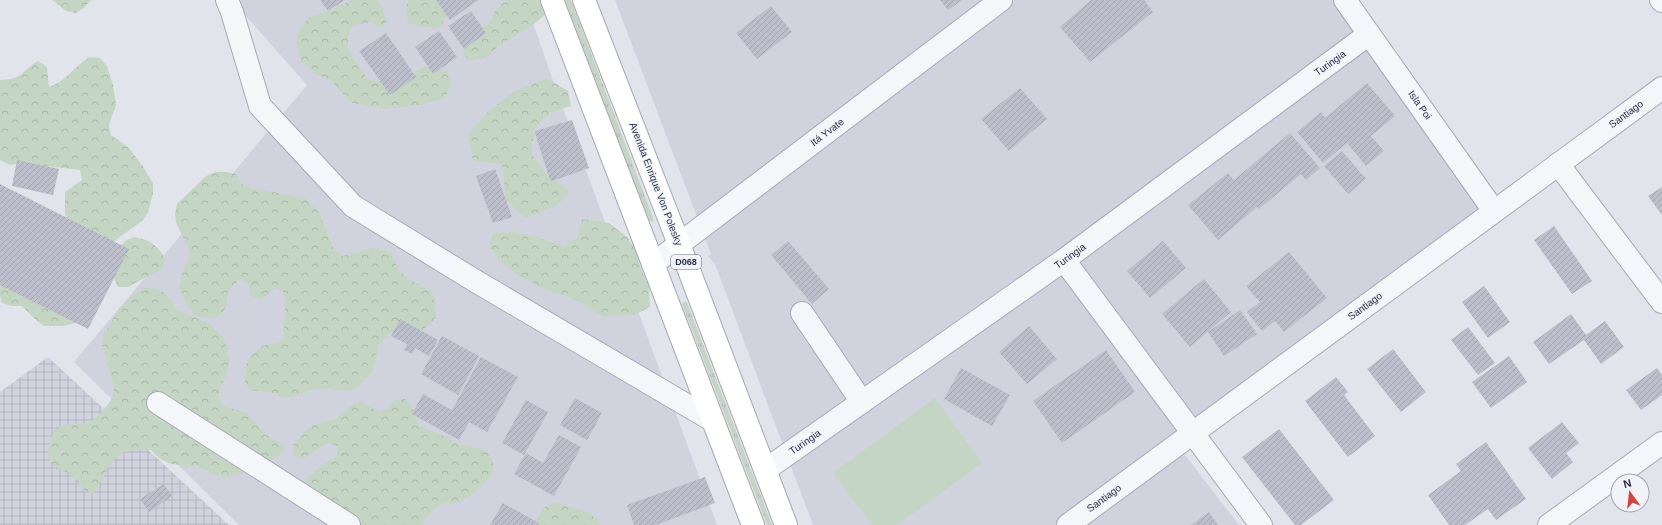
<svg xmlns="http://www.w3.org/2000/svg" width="1662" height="525" font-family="Arial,sans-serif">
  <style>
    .built { fill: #d0d3dd }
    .industrial { fill: url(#industrial-grid) }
    .grass { fill: url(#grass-tufts) }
    .forest { fill: url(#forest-crowns) }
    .garden { fill: #c5d5c3 }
    .building { fill: url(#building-hatch) }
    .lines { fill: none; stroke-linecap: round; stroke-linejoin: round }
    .minor-casing { stroke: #a7aab6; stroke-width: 24 }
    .major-casing { stroke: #a1a6b7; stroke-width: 24 }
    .minor { stroke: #f5f6f9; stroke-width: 22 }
    .major { stroke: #fff; stroke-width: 22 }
    .labels { text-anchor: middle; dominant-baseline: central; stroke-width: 3; stroke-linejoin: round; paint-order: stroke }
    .shield { fill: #f2f3f8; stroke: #656a7a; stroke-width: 1 }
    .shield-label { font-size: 9px; font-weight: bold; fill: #292f44 }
    .street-label { font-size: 10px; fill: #292f44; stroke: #f2f3f8 }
  </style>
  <defs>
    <pattern id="industrial-grid" width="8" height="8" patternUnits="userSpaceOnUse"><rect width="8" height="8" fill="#d0d3dd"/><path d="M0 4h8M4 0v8" fill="none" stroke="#b3b5bf"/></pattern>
    <pattern id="grass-tufts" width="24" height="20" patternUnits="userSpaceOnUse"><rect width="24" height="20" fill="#c5d5c3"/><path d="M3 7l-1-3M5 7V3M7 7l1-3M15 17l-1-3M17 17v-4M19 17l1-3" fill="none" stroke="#a9b7a9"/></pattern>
    <pattern id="forest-crowns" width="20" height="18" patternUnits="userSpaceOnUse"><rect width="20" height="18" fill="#c5d5c3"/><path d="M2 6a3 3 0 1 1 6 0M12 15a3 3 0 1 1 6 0" fill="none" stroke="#a9b7a9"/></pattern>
    <pattern id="building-hatch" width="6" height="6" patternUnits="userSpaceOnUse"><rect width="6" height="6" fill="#bcbfcb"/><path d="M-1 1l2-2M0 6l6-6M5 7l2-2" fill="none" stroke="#a2a4b0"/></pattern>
  </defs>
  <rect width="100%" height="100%" fill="#e2e4eb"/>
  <g class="built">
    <polygon points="232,0 525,0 557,92 717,525 239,525 74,362 307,85"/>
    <polygon points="615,0 1339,0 1500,222 1178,446 1239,525 813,525 715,264 708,256 711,254"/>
  </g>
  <polygon class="industrial" points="48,357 229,525 0,525 0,392"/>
  <g class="grass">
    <polygon points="565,0 571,0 654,220 653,222 649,221"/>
    <polygon points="685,301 687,303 772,525 767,525 682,304"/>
  </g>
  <g class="forest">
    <polygon points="52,0 91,0 85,7 76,13 66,11"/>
    <path d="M352 0H377L382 7 387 21 380 28 372 22 353 25C339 51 356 57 368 80L395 82 428 65 448 72 451 84 445 98 421 105 384 109 352 103 329 79 314 74 301 60 296 41 300 28 310 17 332 10Z"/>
    <polygon points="408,0 444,0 449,11 440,28 423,27 408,23 406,10"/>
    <polygon points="506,0 541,0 546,4 546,14 533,25 498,46 488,56 471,61 463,55 464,41 489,24 495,11"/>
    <path d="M90 57 100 58 107 66 113 85 116 105 109 125 111 135 129 148 142 165 153 183V193L148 213 142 221 117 239 110 246 67 223 65 214V192L82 180 80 170 20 163 10 165 0 160V80C24 79 20 72 38 61L47 67 49 87C67 81 74 66 90 57Z"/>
    <polygon points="547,78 568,91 571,106 550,113 535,127 531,153 544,171 570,192 556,206 525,218 506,200 502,164 473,161 468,134 490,110 513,92"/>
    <path d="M216 172H226L236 174 241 184 251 188 304 198 319 212 334 250 343 256C366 252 369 242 392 254 396 268 404 278 418 284 420 286 424 286 427 288 436 293 436 308 436 317 424 334 411 335 392 331L378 345 375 364 371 373 357 388 348 391 318 388 288 398 279 396 270 392 249 390 245 381 247 360 262 346 282 341C285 332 284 330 284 321 285 310 287 302 283 291L274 288 267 296 259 300 250 295 249 285 241 279 232 286 227 295V305L222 314 213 318H204L194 314 188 307 179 288 184 268 189 259V249L176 223 175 214 177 204 206 176Z"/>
    <polygon points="582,219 609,223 627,237 637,251 641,269 649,285 650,307 634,315 604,317 574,299 542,288 516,274 499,261 489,246 493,233 515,232 539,238 564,246 577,238"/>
    <path d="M134 237C149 239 157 245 165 258L163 268 128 287H118L114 278 118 249 125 241Z"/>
    <polygon points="0,273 83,321 63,326 44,326 36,320 22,306 11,306 2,303 0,296"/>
    <path d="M145 288C162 288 169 294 176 309L210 324 224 339 230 359 225 379 219 388V398L225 407 246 412 266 435 285 446C284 448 283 451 281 454 273 462 235 477 224 477 213 477 205 467 195 466 175 464 166 467 151 450 109 447 113 465 93 494L84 491C80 485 77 480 72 476 67 472 60 470 55 466 43 456 50 439 56 428L66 425 87 423 96 418 110 402 114 393 113 383 102 344 104 334 120 307 136 293Z"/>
    <path d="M405 399 412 407 415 417 420 426 449 438 458 445 478 448 487 452 493 462V472L487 481 472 495 455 504 445 503 436 507 421 525H339L299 491C308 472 320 467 337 456L338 446 328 443 302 459 293 455V445L307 429 316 424 336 419 351 405 360 401 379 412 388 408 395 400Z"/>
    <path d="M559 503 590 513 602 525H533C544 512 538 505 559 503Z"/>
  </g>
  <polygon class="garden" points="935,398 982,463 897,525 872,525 833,473"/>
  <g class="building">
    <polygon points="320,0 345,0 328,11"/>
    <polygon points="436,0 478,0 450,20"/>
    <polygon points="940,0 962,0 948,10"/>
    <polygon points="1091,0 1144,0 1153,12 1090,62 1060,27"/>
    <polygon points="771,6 792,32 757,59 736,33"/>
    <polygon points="471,11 486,33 464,49 448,26"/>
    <polygon points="439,31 457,57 433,74 415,47"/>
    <polygon points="386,33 416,77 390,95 359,51"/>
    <polygon points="1367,83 1395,116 1371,136 1384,151 1366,166 1347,143 1323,163 1297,132 1321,112 1325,118"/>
    <polygon points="1020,88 1047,119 1009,151 981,119"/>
    <polygon points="572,120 589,168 552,181 550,180 535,133 535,131"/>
    <polygon points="1290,133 1320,168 1306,180 1301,174 1259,209 1257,207 1218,240 1188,205 1228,173 1234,180"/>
    <polygon points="1342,151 1366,179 1348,194 1324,166"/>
    <polygon points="17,160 59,169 53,195 12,186"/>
    <polygon points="495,169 512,217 493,223 476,176"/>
    <polygon points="0,184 129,249 88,329 0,285"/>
    <polygon points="1662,187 1662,215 1648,196"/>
    <polygon points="1554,226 1592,281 1572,294 1534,240"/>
    <polygon points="788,241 829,289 812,304 771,255"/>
    <polygon points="1163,241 1186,268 1150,298 1127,271"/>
    <polygon points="1289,252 1327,298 1284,332 1275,321 1262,331 1247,312 1260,302 1246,286"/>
    <polygon points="1204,279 1231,312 1190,347 1162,314"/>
    <polygon points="1484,286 1510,322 1488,338 1462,302"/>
    <polygon points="1240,310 1257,334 1224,356 1208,332"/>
    <polygon points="1571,314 1586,335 1605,321 1624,347 1601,364 1584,340 1549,364 1533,342"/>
    <polygon points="400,319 438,340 429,356 415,348 412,354 404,350 407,344 391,336"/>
    <polygon points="1029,326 1057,359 1027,384 999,352"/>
    <polygon points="1468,327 1495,363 1478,375 1451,340"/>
    <polygon points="442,336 479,356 458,395 421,374"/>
    <polygon points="1393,349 1426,392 1401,412 1367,369"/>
    <polygon points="1106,350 1135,392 1062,443 1033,401"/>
    <polygon points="1509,356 1527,382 1491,408 1472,382"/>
    <polygon points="481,357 518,377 487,432 469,422 459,440 412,414 423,394 452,410"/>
    <polygon points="961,368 1010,395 992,426 944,399"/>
    <polygon points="1657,368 1662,375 1662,395 1641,410 1626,390"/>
    <polygon points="1336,377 1348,392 1344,395 1375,436 1348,457 1305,401"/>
    <polygon points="575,398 602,413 587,440 560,425"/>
    <polygon points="526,400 548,412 524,455 502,443"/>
    <polygon points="1562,422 1579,443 1566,453 1573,462 1552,479 1528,448"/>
    <polygon points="1279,429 1334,500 1301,525 1295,525 1242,457"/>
    <polygon points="559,435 581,447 554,496 514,474 526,453 543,463"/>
    <polygon points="1486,442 1526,499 1496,520 1488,509 1465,525 1449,525 1428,495 1461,471 1456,464"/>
    <polygon points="705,477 715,503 656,525 634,525 627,505"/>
    <polygon points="164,484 172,496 149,512 140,499"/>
    <polygon points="503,503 539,523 538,525 490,525"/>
    <polygon points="1209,512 1218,525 1191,525"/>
  </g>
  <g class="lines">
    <g class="minor-casing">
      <g id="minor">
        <polyline points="227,0 232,12 260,106 353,206 477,282 712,420"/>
        <polyline points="1345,0 1494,211"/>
        <polyline points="1661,0 1662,1"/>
        <polyline points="1558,164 1662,302"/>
        <polyline points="1064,260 1261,525"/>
        <polyline points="653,264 1001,0"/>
        <polyline points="802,313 862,402"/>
        <polyline points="158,403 349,525"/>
        <polyline points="765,470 1064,260 1369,34"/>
        <polyline points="1068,525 1662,88"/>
        <polyline points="1549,525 1662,443"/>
      </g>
    </g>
    <g class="major-casing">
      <g id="major">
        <polyline points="552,0 753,525"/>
        <polyline points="584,0 679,244 786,525"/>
      </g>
    </g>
    <use href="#minor" class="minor"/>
    <use href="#major" class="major"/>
  </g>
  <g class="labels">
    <rect class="shield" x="671" y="255" width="30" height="14" rx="3"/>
    <g class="shield-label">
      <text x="686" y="262">D068</text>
    </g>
    <g class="street-label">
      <text transform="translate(1330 63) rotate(-36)">Turingia</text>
      <text transform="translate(1420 105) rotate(55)">Isla Poi</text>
      <text transform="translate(1626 114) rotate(-36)">Santiago</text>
      <text transform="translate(827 132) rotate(-37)">Itá Yvate</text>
      <text transform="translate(656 184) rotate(69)">Avenida Enrique Von Polesky</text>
      <text transform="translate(1070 256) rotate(-36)">Turingia</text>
      <text transform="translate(1365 306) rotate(-36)">Santiago</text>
      <text transform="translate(805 442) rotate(-35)">Turingia</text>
      <text transform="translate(1104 498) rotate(-36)">Santiago</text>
    </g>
  </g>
  <g transform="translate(1630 493) rotate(345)"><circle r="19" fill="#f2f3f8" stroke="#a2a5b0"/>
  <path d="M0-3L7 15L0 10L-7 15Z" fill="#d44343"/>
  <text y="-6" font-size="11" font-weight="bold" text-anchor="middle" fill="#292f44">N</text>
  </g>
</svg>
